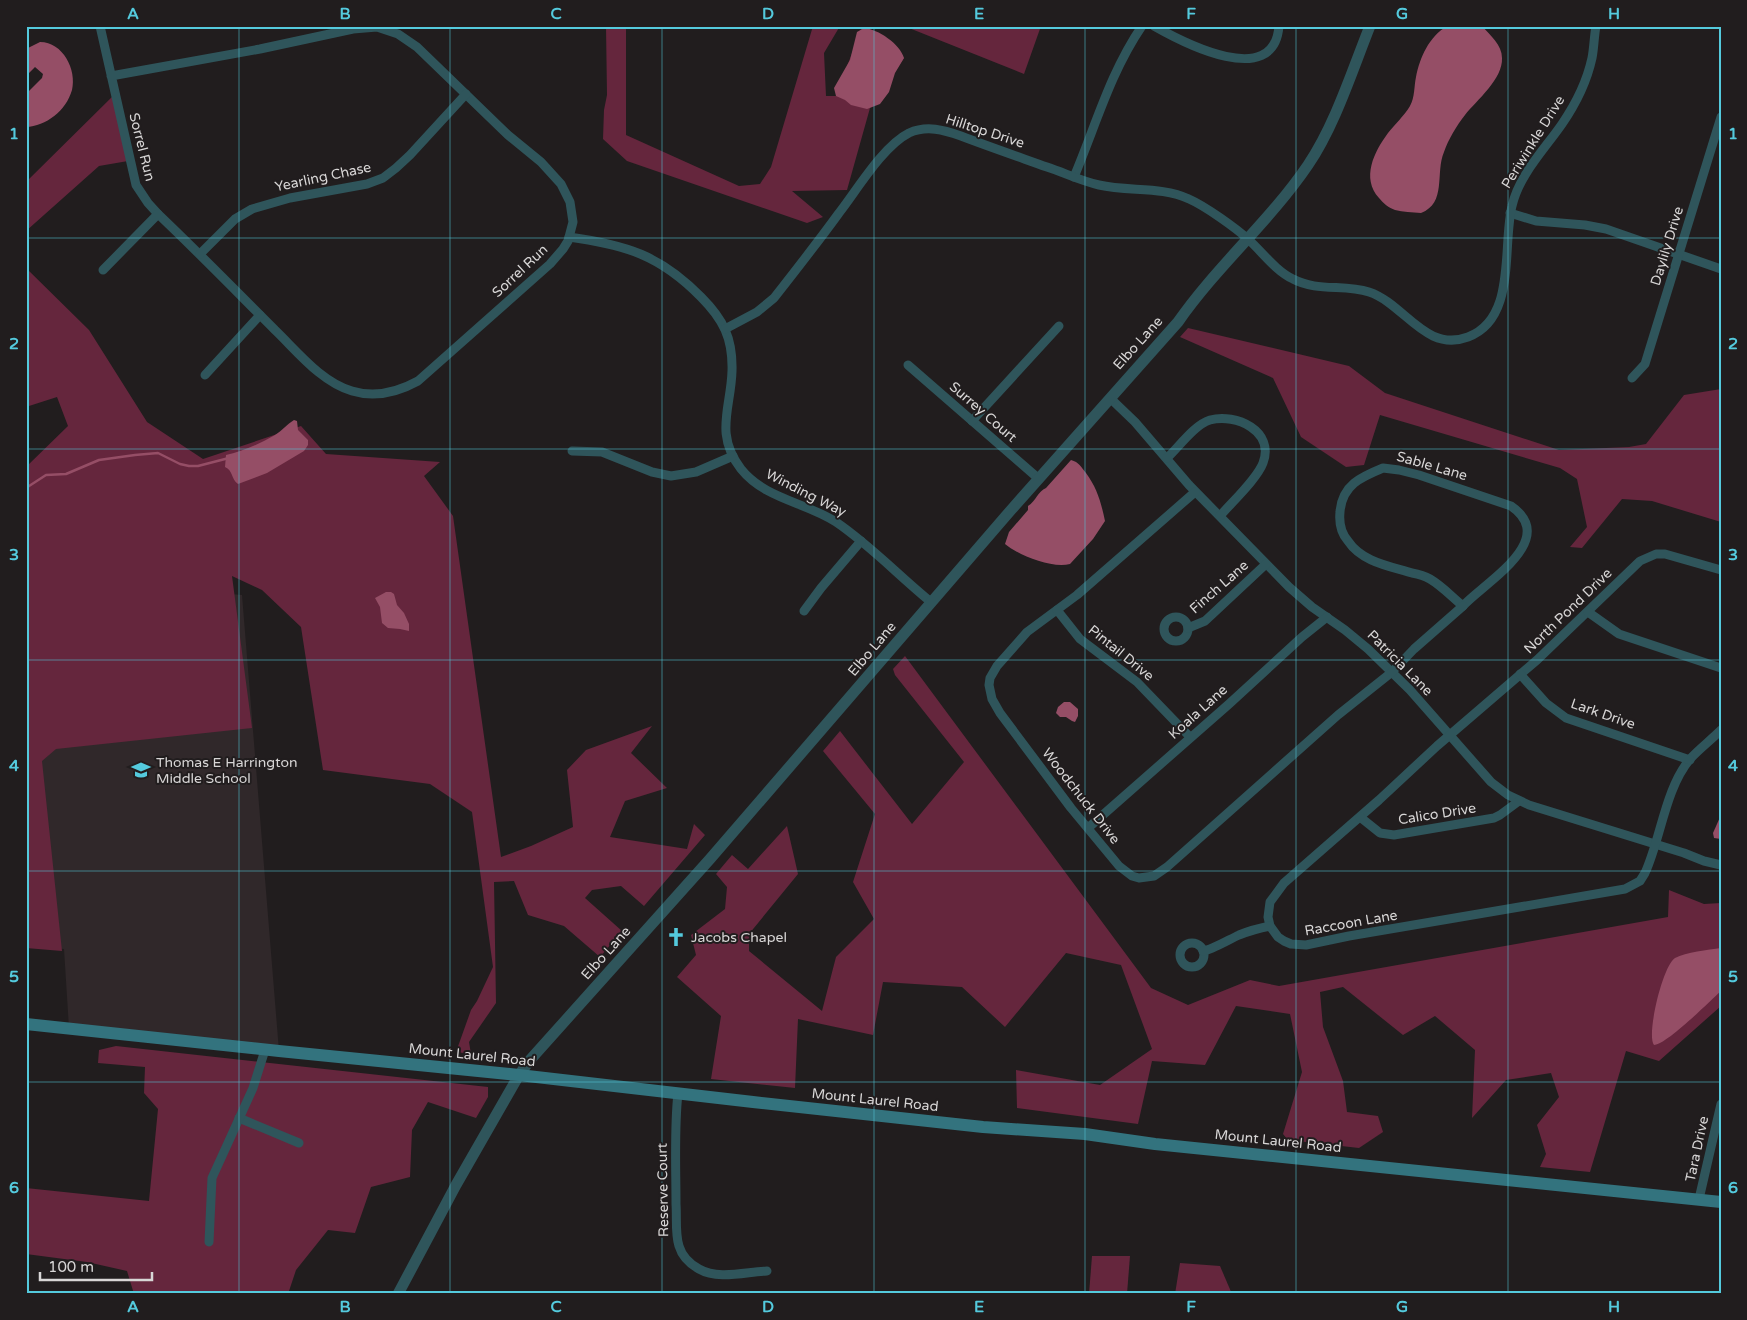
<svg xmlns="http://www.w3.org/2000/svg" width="1747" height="1320" font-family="'Varela Round',sans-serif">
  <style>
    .built { fill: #30282a }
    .green { fill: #65263d }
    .water { fill: #954e66 }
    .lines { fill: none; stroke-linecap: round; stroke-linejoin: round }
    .stream { stroke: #954e66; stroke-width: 2.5 }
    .minor { stroke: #2f555b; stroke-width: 9 }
    .tertiary { stroke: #2f555b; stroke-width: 11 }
    .secondary { stroke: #33737e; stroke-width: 12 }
    .grid { fill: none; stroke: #54cadd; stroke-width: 1; stroke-opacity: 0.55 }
    .labels { text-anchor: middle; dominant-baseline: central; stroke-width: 4; stroke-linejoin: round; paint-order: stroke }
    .street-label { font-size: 14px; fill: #d8d6d6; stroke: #211d1e }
    .poi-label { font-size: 14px; fill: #d8d6d6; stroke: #211d1e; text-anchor: start }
    .neatline { fill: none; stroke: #54cadd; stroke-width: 2 }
    .grid-label { font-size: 16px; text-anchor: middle; font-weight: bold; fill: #54cadd }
  </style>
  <rect width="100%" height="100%" fill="#211d1e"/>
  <polygon class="built" points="26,576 242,595 279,1051 69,1028 64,949 26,946"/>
  <g class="green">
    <polygon points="606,26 626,26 626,135 739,186 760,184 771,167 813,26 840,26 824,53 826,96 836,96 861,29 904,58 870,108 847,190 792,191 823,217 807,223 627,161 603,139 604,110 607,95"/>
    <polygon points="904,26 1041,26 1024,74"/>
    <polygon points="115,94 128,161 99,166 26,231 26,182"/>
    <polygon points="26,268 89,330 147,422 203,459 301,426 326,454 440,462 424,476 453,516 501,857 531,846 573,827 567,770 586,750 652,726 631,753 667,788 625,801 610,837 687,849 694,824 705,835 644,906 621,886 592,890 585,898 622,931 600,957 564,926 528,915 514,881 494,882 496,1003 469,1042 471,1054 456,1052 471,1010 477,1001 493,967 472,812 430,784 323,770 301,627 262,590 232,576 252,728 56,749 42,761 62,951 26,948 26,467 68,426 57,397 29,406 26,404"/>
    <polygon points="1188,328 1349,366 1385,393 1559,450 1629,447 1646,444 1684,395 1721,389 1721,522 1652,501 1622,499 1582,548 1570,547 1587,527 1577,479 1560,468 1380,415 1364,465 1346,467 1301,437 1273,378 1180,337"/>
    <polygon points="905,656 1151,988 1188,1005 1250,980 1279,986 1668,917 1669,890 1704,904 1721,903 1721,1006 1659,1061 1626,1051 1590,1172 1540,1167 1546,1154 1537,1125 1559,1097 1551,1073 1506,1080 1472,1118 1475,1050 1435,1016 1403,1035 1343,987 1320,992 1323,1027 1343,1081 1347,1112 1378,1116 1383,1132 1359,1148 1288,1140 1283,1134 1302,1072 1290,1014 1236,1006 1205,1065 1152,1061 1138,1124 1017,1108 1016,1070 1100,1085 1152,1049 1121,965 1066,953 1005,1027 962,987 883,982 873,1035 798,1019 795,1088 711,1079 721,1016 677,977 696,955 691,935 725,909 727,887 716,874 732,855 748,869 787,826 798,874 749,934 749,951 822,1011 836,957 874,919 853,882 875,814 823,751 840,731 912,824 964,762 895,675 893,669"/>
    <polygon points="116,1046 488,1087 488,1097 476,1118 428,1102 412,1130 410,1177 371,1187 355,1233 328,1230 296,1270 288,1294 134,1294 127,1271 87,1262 26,1254 26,1188 149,1201 158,1109 144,1093 145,1067 98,1063 99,1050"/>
    <polygon points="1092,1256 1130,1256 1127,1294 1089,1294"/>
    <polygon points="1180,1263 1220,1266 1232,1294 1175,1294"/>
  </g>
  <g class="water">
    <path d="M1447 26H1482C1490 35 1502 45 1502 58 1503 79 1477 100 1465 115 1457 125 1448 140 1444 152 1435 173 1447 203 1421 213 1412 212 1403 212 1395 210 1389 208 1383 203 1379 198 1361 178 1374 152 1388 133 1395 124 1404 116 1410 106 1415 97 1414 86 1416 77 1420 57 1429 37 1447 26Z"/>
    <path d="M864 28C878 29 900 44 904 58L895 73 889 92 880 104 867 109 851 105 845 100 836 96 834 88 850 60 857 32Z"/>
    <path d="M40 42C63 42 77 70 72 90 66 111 46 126 26 127V94L42 78 43 74 35 67 26 76V49Z"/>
    <path d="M294 420 297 421 298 430 308 440V445L304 451 267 473 238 484C231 479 233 470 225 467L226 455C244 451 259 444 275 435 282 431 287 424 294 420Z"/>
    <path d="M1071 460C1079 462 1081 467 1086 473 1097 488 1101 502 1105 521L1093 539 1070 564C1052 569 1018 555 1005 544L1009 532 1028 510V506C1036 501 1038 491 1046 488Z"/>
    <polygon points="386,592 391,592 394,594 397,605 404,613 409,624 409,631 400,629 388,628 382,623 380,607 375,598"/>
    <polygon points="1064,702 1070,702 1078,709 1078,716 1075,722 1072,721 1066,717 1060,717 1056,713 1058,707"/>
    <polygon points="1721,815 1721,839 1714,838 1713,833"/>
    <path d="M1721 948V991C1709 1002 1666 1045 1654 1045 1646 1035 1663 965 1675 958 1686 952 1708 950 1721 948Z"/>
  </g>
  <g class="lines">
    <polyline class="stream" points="26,488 46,475 66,474 99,460 135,455 158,453 180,464 189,466 198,466 229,458"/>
    <g class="minor">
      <path d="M100 26 136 185 148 203 158 214C198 252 236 291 275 330 297 351 321 382 352 391 375 398 398 392 418 381L550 264 563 249 568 241 573 222 570 202 561 184 541 162 508 135 417 47 398 34 377 27 353 29 260 49 111 76"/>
      <path d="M1154 26C1184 43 1274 90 1279 26"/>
      <path d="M1074 177C1096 125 1110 73 1142 26"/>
      <polyline points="1510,213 1536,221 1585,225 1606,229 1721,269"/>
      <path d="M569 237C626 245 660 255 701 297 723 319 733 338 732 371 731 408 714 434 741 469 765 499 805 502 836 522 870 545 899 576 931 602"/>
      <polyline points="200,254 235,219 252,209 290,198 367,184 383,178 396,168 410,155 466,94"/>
      <polyline points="103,270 158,214"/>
      <path d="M725 329 757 312 774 298C796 270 818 242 839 213 857 190 883 146 909 133 927 125 944 130 961 136 990 147 1019 157 1047 167 1065 173 1081 181 1099 185 1129 192 1161 186 1189 199 1205 206 1236 228 1249 240 1263 253 1276 271 1293 279 1317 292 1344 284 1369 292 1405 304 1425 353 1468 337 1517 319 1502 246 1512 206 1519 175 1544 150 1562 124 1575 105 1587 81 1592 58 1594 48 1594 37 1596 26"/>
      <polyline points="908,365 1039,479"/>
      <polyline points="205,375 260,315"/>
      <polyline points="1632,378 1645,364 1721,117"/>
      <polyline points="1110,398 1135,422 1189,485 1289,587 1312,607 1345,630 1368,649 1410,690 1491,782 1508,795 1529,805 1684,853 1704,861 1721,865"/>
      <polyline points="972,421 1059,326"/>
      <polyline points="572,451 602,452 652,472 671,476 696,472 733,456"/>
      <path d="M1167 458C1179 447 1194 425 1210 420 1236 413 1275 431 1263 463 1257 479 1232 502 1220 516"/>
      <path d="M1383 468 1399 470 1419 475 1511 506C1560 540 1484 583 1463 606 1452 597 1442 586 1430 579 1425 576 1418 574 1412 573 1389 566 1362 562 1348 541 1341 533 1339 522 1340 512 1342 485 1361 477 1383 468Z"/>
      <polyline points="1195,492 1077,595 1027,632 997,666 990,678 989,685 992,699 1000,713 1071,808 1119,866 1132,876 1139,878 1154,876 1167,867 1338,715 1392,672 1414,649 1463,606"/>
      <path d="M1721 570 1665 554H1656L1640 561 1537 660 1437 746 1379 800 1284 883 1270 902 1268 917 1270 926 1278 937 1284 941 1291 944 1306 945 1349 936 1625 889 1640 881 1645 873C1661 838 1665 789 1690 759 1699 749 1711 740 1721 730"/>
      <polyline points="1057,610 1080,639 1137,682 1190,737"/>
      <polyline points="804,611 821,588 861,541"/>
      <polyline points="1588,612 1619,634 1721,668"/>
      <circle cx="1176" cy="629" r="12"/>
      <polyline points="1188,628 1205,621 1266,564"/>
      <polyline points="1520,674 1546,703 1566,718 1690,760"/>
      <polyline points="1360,817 1380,833 1394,835 1494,818 1500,815 1519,801"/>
      <polyline points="1088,828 1229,704 1302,637 1327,617"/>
      <circle cx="1192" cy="955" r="12"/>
      <path d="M1203 951C1212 950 1230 939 1239 935 1249 931 1260 928 1270 926"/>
      <path d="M678 1093C674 1130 676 1167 676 1204 677 1218 675 1234 679 1246 682 1256 690 1264 699 1269 718 1280 745 1272 767 1271"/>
      <polyline points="239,1118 299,1143"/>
      <polyline points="1699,1199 1721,1104"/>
      <polyline points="209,1242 212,1178 253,1088 265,1050"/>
    </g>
    <path class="tertiary" d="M398 1294 456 1185 519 1075 530 1060 710 859 1011 510 1178 322C1217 266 1270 221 1308 165 1335 125 1352 71 1370 26"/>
    <polyline class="secondary" points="26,1024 279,1051 519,1075 753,1102 983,1127 1085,1134 1155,1144 1721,1202"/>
  </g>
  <path class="grid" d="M239 26V1294M450 26V1294M662 26V1294M874 26V1294M1085 26V1294M1296 26V1294M1508 26V1294M26 238H1721M26 449H1721M26 660H1721M26 871H1721M26 1082H1721"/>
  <defs>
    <g id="school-bare" transform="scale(1.5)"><path d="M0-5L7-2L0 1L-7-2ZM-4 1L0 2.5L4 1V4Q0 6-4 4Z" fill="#54cadd" stroke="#211d1e" stroke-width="2.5" paint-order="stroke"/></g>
    <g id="church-bare" transform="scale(1.5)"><path d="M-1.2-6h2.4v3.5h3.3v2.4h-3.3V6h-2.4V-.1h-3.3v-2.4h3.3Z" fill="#54cadd" stroke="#211d1e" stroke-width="2.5" paint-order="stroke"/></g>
  </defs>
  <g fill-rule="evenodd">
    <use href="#school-bare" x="141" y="770"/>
    <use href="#church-bare" x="676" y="937"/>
  </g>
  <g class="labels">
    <g class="street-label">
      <text transform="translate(985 131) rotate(18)">Hilltop Drive</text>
      <text transform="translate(1533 142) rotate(-58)">Periwinkle Drive</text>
      <text transform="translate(142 147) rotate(76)">Sorrel Run</text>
      <text transform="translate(323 177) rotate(-12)">Yearling Chase</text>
      <text transform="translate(1667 246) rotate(-73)">Daylily Drive</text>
      <text transform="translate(520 271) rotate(-43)">Sorrel Run</text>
      <text transform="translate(1138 343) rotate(-48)">Elbo Lane</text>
      <text transform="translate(983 412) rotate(41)">Surrey Court</text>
      <text transform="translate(1432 466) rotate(16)">Sable Lane</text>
      <text transform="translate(806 493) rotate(27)">Winding Way</text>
      <text transform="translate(1219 587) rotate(-41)">Finch Lane</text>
      <text transform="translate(1568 611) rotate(-44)">North Pond Drive</text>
      <text transform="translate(872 649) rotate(-50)">Elbo Lane</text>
      <text transform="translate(1121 653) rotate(39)">Pintail Drive</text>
      <text transform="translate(1400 663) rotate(45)">Patricia Lane</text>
      <text transform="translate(1198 712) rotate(-42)">Koala Lane</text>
      <text transform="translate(1603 714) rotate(19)">Lark Drive</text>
      <text transform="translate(1081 796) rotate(52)">Woodchuck Drive</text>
      <text transform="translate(1437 814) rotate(-9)">Calico Drive</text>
      <text transform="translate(1351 923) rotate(-10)">Raccoon Lane</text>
      <text transform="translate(606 953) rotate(-48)">Elbo Lane</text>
      <text transform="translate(472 1055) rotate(6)">Mount Laurel Road</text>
      <text transform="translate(875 1100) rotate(6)">Mount Laurel Road</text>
      <text transform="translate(1278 1141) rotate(6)">Mount Laurel Road</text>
      <text transform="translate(1697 1149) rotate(-78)">Tara Drive</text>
      <text transform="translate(663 1190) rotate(-91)">Reserve Court</text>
    </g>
    <g class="poi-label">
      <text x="156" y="762">Thomas E Harrington<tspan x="156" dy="16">Middle School</tspan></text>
      <text x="691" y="937">Jacobs Chapel</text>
    </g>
  </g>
  <rect width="1747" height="1320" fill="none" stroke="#211d1e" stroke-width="55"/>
  <path d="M40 1272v8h112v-8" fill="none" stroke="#d8d6d6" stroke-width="2.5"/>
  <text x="48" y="1272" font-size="15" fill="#d8d6d6" stroke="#211d1e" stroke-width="4" paint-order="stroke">100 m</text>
  <rect x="28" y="28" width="1692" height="1264" class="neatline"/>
  <g class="grid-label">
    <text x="133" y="19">A</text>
    <text x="345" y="19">B</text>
    <text x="556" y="19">C</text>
    <text x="768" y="19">D</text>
    <text x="979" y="19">E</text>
    <text x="1191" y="19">F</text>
    <text x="1402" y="19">G</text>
    <text x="1614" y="19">H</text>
    <text x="14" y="139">1</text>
    <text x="1733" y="139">1</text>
    <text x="14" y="349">2</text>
    <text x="1733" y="349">2</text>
    <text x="14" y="560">3</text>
    <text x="1733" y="560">3</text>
    <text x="14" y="771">4</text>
    <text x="1733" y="771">4</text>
    <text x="14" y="982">5</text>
    <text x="1733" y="982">5</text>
    <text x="14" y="1193">6</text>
    <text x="1733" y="1193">6</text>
    <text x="133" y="1312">A</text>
    <text x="345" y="1312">B</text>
    <text x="556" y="1312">C</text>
    <text x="768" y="1312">D</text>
    <text x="979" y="1312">E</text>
    <text x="1191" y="1312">F</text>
    <text x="1402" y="1312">G</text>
    <text x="1614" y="1312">H</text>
  </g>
</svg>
